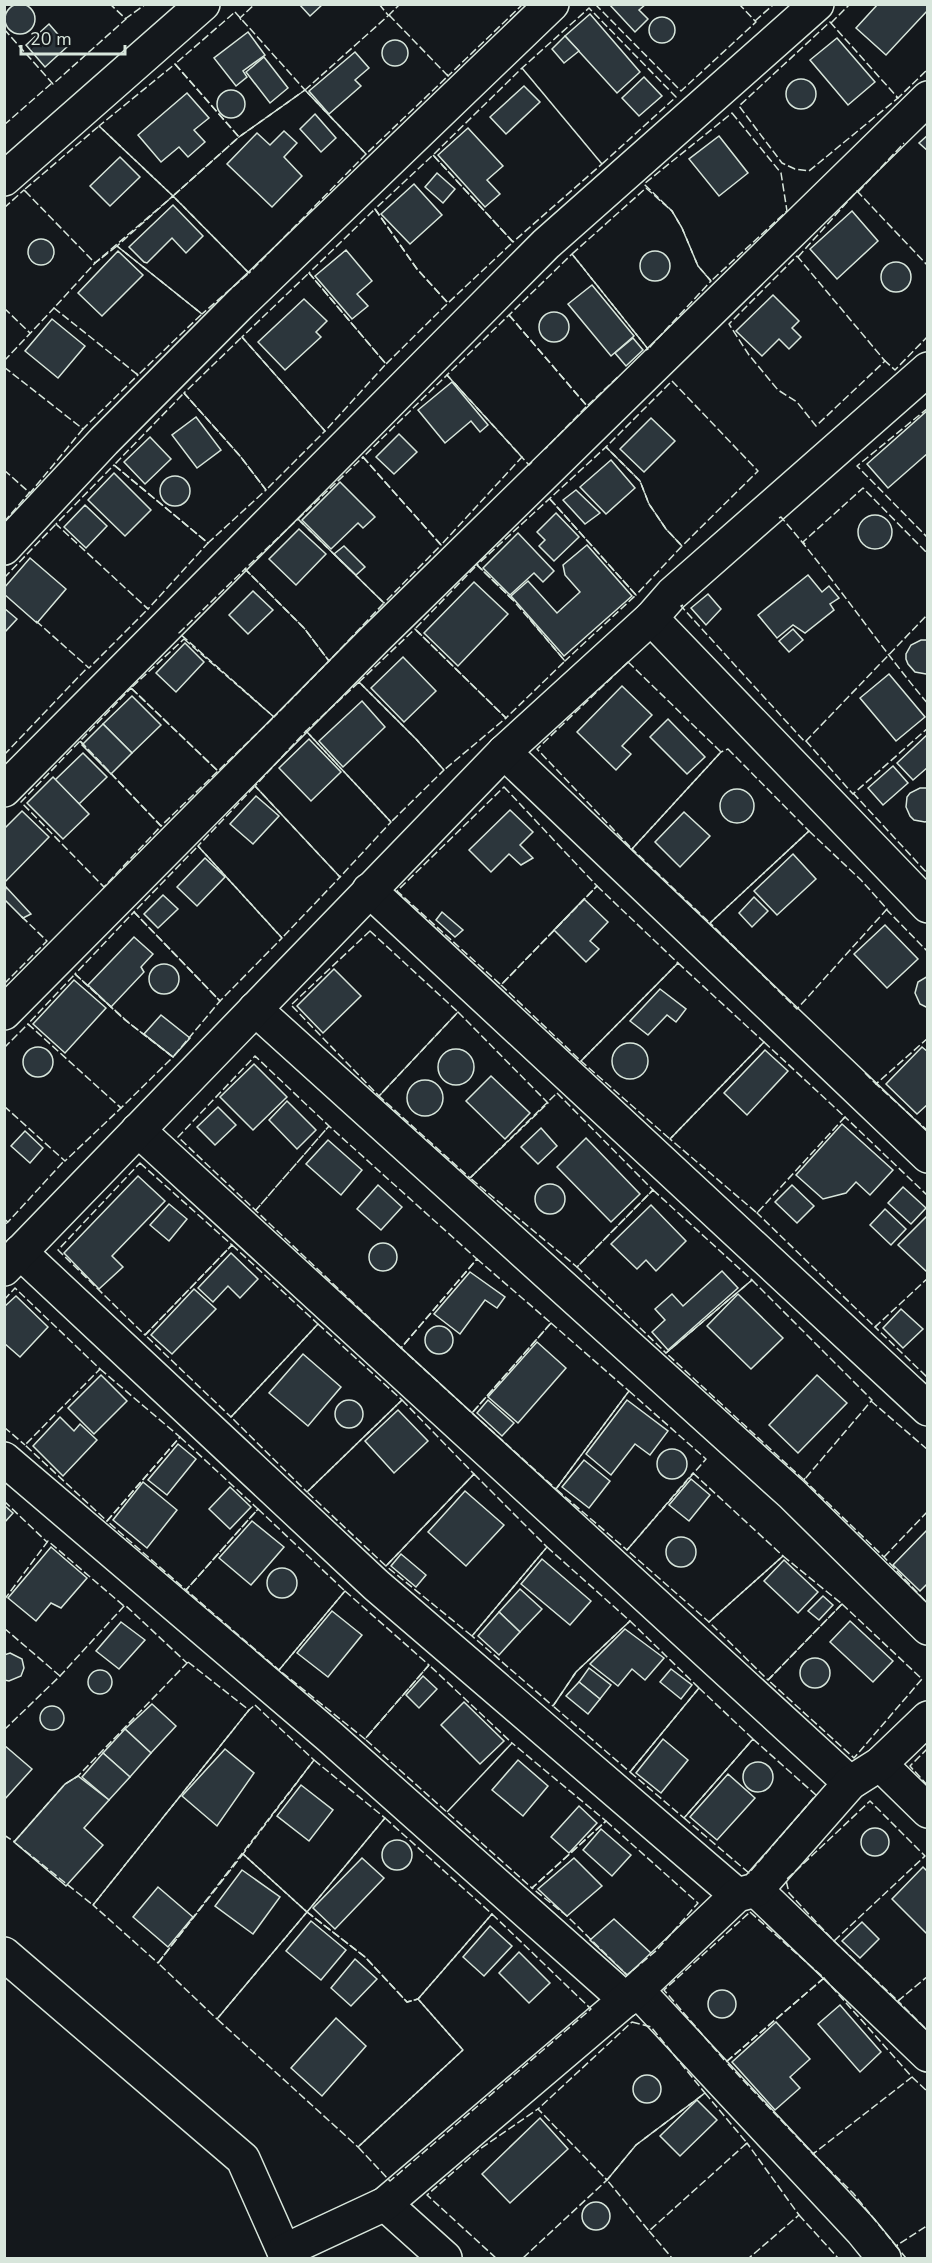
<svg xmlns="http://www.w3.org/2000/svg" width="932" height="2263" font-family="'Nunito Sans',sans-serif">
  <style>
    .building { fill: #2c363c; stroke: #d8e6dc; stroke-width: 1.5 }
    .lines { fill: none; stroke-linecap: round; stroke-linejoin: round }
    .minor-casing { stroke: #d8e6dc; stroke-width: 36 }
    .minor { stroke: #14181c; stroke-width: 33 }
    .fence { stroke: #d8e6dc; stroke-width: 1.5; stroke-dasharray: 8 3; stroke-linecap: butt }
  </style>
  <rect width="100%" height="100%" fill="#14181c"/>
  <g class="building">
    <circle cx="20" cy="19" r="15"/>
    <polygon points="299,4 323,4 310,16"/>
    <polygon points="609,4 646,4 639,10 648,19 635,32"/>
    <polygon points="878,4 928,4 928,10 886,55 856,28"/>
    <polygon points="590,14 640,72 617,93 565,36"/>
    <circle cx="662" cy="30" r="13"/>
    <polygon points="49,24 68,46 45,67 26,45"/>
    <polygon points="248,32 265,55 243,71 247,77 236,86 214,58"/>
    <polygon points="565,36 579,51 564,63 552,49"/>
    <polygon points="837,38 875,82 848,105 810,60"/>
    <circle cx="395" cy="53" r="13"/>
    <polygon points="355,52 369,68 355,80 361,86 329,114 309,91"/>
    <polygon points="264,57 288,88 270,103 246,72"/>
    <polygon points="644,77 662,96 639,116 622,98"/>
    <circle cx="801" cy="94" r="15"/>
    <polygon points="524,86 540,102 506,134 490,117"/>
    <circle cx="231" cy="104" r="14"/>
    <polygon points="187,93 209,118 194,130 205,142 188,157 179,147 161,162 138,135"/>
    <polygon points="315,114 336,138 321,152 300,129"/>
    <polygon points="468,128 503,166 487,180 500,194 485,207 438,155"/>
    <polygon points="284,131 297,143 284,157 302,176 272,207 227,164 257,133 270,145"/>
    <polygon points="928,135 928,151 919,143"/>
    <polygon points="719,136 748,173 719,196 689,159"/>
    <polygon points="120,157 140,177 110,206 90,186"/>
    <polygon points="437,173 455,189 443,203 425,187"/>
    <polygon points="414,184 442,215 410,244 381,214"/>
    <polygon points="173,205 203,236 186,253 172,238 147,263 144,262 129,247"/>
    <polygon points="852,211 878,241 837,279 810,249"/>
    <circle cx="41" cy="252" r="13"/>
    <polygon points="346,250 372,281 357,294 368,306 352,319 315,276"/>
    <circle cx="655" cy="266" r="15"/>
    <polygon points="118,251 143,275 102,316 78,293"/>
    <circle cx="896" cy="277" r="15"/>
    <polygon points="592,285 634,336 611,356 568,304"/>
    <polygon points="773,295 799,321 792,328 801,337 789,349 779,339 762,356 736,331"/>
    <polygon points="304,299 327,321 316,332 321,337 285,370 258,342"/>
    <circle cx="554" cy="327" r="15"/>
    <polygon points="52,319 85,346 58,378 25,351"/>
    <polygon points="633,338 643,350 626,366 615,353"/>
    <polygon points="452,382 488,425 480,432 471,421 445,443 418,410"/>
    <polygon points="928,410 928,453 888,488 867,464"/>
    <polygon points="196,417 221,450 197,468 172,435"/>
    <polygon points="651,418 675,441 644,472 620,449"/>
    <polygon points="399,434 417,452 394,474 376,457"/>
    <polygon points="150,437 171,459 145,484 124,462"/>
    <polygon points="611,460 635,488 606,514 580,487"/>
    <polygon points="114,473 151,510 125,536 88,500"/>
    <circle cx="175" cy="491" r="15"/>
    <polygon points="340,482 375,517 363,528 358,523 331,549 302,520"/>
    <polygon points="576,490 600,513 585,524 563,500"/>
    <polygon points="85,505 107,526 86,548 64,527"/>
    <polygon points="556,513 579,537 554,561 539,546 545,540 537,532"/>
    <circle cx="875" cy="532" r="17"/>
    <polygon points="299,529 326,554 296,585 269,559"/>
    <polygon points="518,533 554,571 543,582 534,573 510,595 483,568"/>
    <polygon points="587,545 632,596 564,656 511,596 528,581 557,613 580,592 565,575 563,565"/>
    <polygon points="344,546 365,567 356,575 334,554"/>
    <polygon points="30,558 66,589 37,623 4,594 4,588"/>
    <polygon points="808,575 822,592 829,586 839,598 830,604 834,610 805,633 793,625 777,638 758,615"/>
    <polygon points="474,582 508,614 458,666 424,633"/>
    <polygon points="253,591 273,610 248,634 229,615"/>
    <polygon points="708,594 721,609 706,625 691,608"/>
    <polygon points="4,608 17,619 4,633"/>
    <polygon points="793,629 803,640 789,652 779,641"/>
    <polygon points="921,640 928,640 928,673 926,674 915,672 908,664 906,659 906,654 911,645"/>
    <polygon points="185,643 204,662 176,692 156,673"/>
    <polygon points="403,657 436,691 404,722 371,688"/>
    <polygon points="889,674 925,717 896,741 860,698"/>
    <polygon points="622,686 652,715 622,746 631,754 616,770 577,732"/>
    <polygon points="132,696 161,725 132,753 103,724"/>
    <polygon points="362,701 385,727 343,767 319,741"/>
    <polygon points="668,719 705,757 687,774 650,737"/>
    <polygon points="103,724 132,753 111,774 82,745"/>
    <polygon points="928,734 928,767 913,780 897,763"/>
    <polygon points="309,739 341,772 311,801 279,768"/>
    <polygon points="83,753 107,777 79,804 55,780"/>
    <polygon points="893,766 908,783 883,805 868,788"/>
    <polygon points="53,777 89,814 63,839 27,803"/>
    <polygon points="920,788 928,788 928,821 925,822 914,820 910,816 906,807 907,797 910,793"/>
    <circle cx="737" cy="806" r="17"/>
    <polygon points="256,796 279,816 253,844 230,824"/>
    <polygon points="510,810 533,832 520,845 533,858 521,865 509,854 491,872 469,850"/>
    <polygon points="22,811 49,837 4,883 4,829"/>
    <polygon points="684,812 710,836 680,867 655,842"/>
    <polygon points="793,854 816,879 777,915 754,891"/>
    <polygon points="205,858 225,877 197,906 177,887"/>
    <polygon points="6,887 31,914 23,918 4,899"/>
    <polygon points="163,895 178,909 158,928 144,914"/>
    <polygon points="754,897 768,911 752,927 739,913"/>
    <polygon points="584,899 608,922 590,941 599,949 586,962 554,930"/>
    <polygon points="442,912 463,930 455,937 436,920"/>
    <polygon points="885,925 918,959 887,988 854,954"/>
    <polygon points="134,937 153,954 141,967 144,972 111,1007 88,985"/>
    <circle cx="164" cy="979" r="15"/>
    <polygon points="334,969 361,996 323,1033 297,1006"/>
    <polygon points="928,976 928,1008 920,1004 915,993 918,982"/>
    <polygon points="74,980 106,1008 65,1053 33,1024"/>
    <polygon points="660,989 686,1009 676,1022 667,1015 648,1035 630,1021"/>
    <polygon points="161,1015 190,1038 173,1057 144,1034"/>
    <circle cx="630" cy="1061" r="18"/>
    <circle cx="38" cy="1062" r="15"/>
    <polygon points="922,1047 928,1052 928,1104 917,1114 886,1084"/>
    <circle cx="456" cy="1067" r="18"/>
    <polygon points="765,1050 788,1071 747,1115 724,1093"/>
    <polygon points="254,1064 287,1097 253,1130 220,1097"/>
    <polygon points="491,1076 530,1113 505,1139 466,1101"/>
    <circle cx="425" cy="1098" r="18"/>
    <polygon points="287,1101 316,1130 297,1149 269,1120"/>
    <polygon points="218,1107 236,1125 215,1145 197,1127"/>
    <polygon points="842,1124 893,1170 870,1195 856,1182 846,1193 823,1199 796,1175"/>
    <polygon points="541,1128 557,1146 538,1164 521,1147"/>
    <polygon points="25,1131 43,1148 30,1163 11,1146"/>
    <polygon points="586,1138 640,1194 611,1222 557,1167"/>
    <polygon points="328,1140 362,1170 341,1195 306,1164"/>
    <polygon points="138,1176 165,1201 112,1256 123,1267 99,1289 64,1253"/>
    <circle cx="550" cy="1199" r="15"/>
    <polygon points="378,1185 402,1207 381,1230 357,1209"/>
    <polygon points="792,1185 814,1206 797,1223 775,1202"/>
    <polygon points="903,1187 926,1208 911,1224 888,1203"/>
    <polygon points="169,1204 187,1219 169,1241 150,1225"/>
    <polygon points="651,1205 686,1241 656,1271 646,1260 637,1269 611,1244"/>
    <polygon points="885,1209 906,1229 891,1245 870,1225"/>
    <polygon points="927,1216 928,1271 927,1272 898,1245"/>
    <circle cx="383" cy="1257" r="14"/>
    <polygon points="231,1253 258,1279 240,1298 228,1286 213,1302 198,1288"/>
    <polygon points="722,1271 738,1288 668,1350 652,1332 665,1320 655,1309 672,1294 683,1306"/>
    <polygon points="470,1272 505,1297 497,1308 485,1300 460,1334 434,1314"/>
    <polygon points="194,1289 216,1309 172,1354 151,1335"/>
    <polygon points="738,1294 783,1338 751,1369 707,1326"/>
    <polygon points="16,1296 48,1327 20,1357 4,1343 4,1307"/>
    <polygon points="901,1309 923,1329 903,1348 883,1328"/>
    <circle cx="439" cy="1340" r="14"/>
    <polygon points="537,1342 566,1368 518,1423 488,1397"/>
    <polygon points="303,1354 341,1387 308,1426 269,1393"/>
    <polygon points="101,1375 127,1401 94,1434 68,1408"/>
    <polygon points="817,1375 847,1403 798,1453 769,1425"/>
    <circle cx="349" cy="1414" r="14"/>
    <polygon points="488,1400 514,1423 502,1436 477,1413"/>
    <polygon points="627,1400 668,1431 650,1455 635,1444 611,1475 586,1454"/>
    <polygon points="398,1410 428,1441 394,1473 365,1441"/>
    <polygon points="60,1417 74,1431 80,1424 97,1440 63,1476 33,1446"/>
    <polygon points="178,1444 196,1459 167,1495 148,1480"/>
    <circle cx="672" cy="1464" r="15"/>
    <polygon points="584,1460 610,1481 589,1508 562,1487"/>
    <polygon points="691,1479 710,1495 689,1521 669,1505"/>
    <polygon points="143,1482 177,1510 147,1548 113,1520"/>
    <polygon points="230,1487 251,1507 230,1529 209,1509"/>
    <polygon points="465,1491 504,1525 466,1566 428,1532"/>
    <polygon points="4,1505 13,1513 4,1523"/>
    <polygon points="252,1521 284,1547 251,1585 219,1558"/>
    <polygon points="927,1530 928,1583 920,1591 893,1565"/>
    <circle cx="681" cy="1552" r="15"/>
    <polygon points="51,1547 87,1578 61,1608 51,1603 36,1621 8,1598"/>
    <polygon points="401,1554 426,1575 416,1587 391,1566"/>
    <polygon points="542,1559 591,1601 570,1625 521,1584"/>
    <polygon points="784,1560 818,1592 798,1613 764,1581"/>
    <circle cx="282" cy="1583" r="15"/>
    <polygon points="520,1589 542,1609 520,1632 499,1612"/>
    <polygon points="823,1596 833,1605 819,1620 808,1611"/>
    <polygon points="332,1611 362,1635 328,1677 297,1653"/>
    <polygon points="499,1612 520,1632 499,1655 478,1636"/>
    <polygon points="850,1621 893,1661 873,1682 830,1642"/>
    <polygon points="121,1622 145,1640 119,1669 96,1651"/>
    <polygon points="625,1629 664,1658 645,1680 632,1669 618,1686 590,1664"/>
    <polygon points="10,1653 22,1659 24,1668 21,1676 9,1681 4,1680 4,1655"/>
    <circle cx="815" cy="1673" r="15"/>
    <polygon points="589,1668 611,1685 600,1699 579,1682"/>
    <polygon points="671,1669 692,1685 681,1699 660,1682"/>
    <circle cx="100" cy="1682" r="12"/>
    <polygon points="423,1676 437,1689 419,1708 406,1695"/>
    <polygon points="579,1682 600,1699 588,1714 566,1696"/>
    <polygon points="464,1702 504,1741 480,1764 441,1725"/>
    <polygon points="152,1704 176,1726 151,1753 125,1729"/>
    <circle cx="52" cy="1718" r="12"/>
    <polygon points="125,1729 151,1753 130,1777 103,1753"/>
    <polygon points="663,1739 688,1760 661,1793 636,1773"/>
    <polygon points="4,1745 32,1769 4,1800"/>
    <polygon points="225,1749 254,1773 217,1826 182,1796"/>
    <polygon points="103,1753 130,1777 109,1800 82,1777"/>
    <polygon points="518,1760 548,1786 523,1816 492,1790"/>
    <circle cx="758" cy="1777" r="15"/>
    <polygon points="728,1774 755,1798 717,1840 690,1817"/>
    <polygon points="78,1776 109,1800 84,1828 103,1845 66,1886 14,1842 65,1784"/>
    <polygon points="301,1785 333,1810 309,1841 277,1816"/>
    <polygon points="579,1806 597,1823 569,1853 551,1837"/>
    <circle cx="875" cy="1842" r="14"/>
    <polygon points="601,1829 631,1855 612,1876 583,1850"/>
    <circle cx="397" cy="1855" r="15"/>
    <polygon points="362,1858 384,1878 335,1929 313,1908"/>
    <polygon points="574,1858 602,1886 567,1916 538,1889"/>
    <polygon points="923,1867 928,1872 928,1935 892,1899"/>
    <polygon points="242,1870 280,1897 253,1934 215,1906"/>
    <polygon points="158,1887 193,1917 168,1947 133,1917"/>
    <polygon points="614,1919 652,1954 627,1975 590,1940"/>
    <polygon points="311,1921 346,1950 321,1980 286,1951"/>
    <polygon points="862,1922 879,1939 860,1958 842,1941"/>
    <polygon points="490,1926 512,1946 484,1976 463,1957"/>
    <polygon points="519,1952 550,1983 529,2003 499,1973"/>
    <polygon points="355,1959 377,1979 351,2006 331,1988"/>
    <circle cx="722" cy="2004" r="14"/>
    <polygon points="840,2005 881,2052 860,2072 818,2024"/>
    <polygon points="336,2018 366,2046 322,2096 291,2068"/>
    <polygon points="776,2022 810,2059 790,2077 800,2088 775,2110 732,2062"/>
    <circle cx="647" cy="2089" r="14"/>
    <polygon points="697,2100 717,2120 680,2156 660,2136"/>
    <polygon points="540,2118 568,2149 510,2203 482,2174"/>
    <circle cx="596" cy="2216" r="14"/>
  </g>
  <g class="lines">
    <g class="minor-casing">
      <g id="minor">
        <polyline points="4,179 203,4"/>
        <polyline points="4,548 104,441 240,304 552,4"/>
        <polyline points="651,618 928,906"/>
        <polyline points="504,752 928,1156"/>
        <polyline points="4,790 546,244 817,4"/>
        <polyline points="369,890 928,1409"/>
        <polyline points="255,1009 792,1494 928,1628"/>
        <polyline points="4,1013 374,640 928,98"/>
        <polyline points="138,1130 850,1783"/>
        <polyline points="20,1252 376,1585 737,1895"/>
        <polyline points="4,1269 504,752 651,618 672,594 928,369"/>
        <polyline points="4,1459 329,1736 626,2000"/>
        <polyline points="880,1764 928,1811"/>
        <polyline points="756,1890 928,2055"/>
        <polyline points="4,1954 243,2159 287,2258"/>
        <polyline points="637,1990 862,2231 884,2258"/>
        <polyline points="385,2204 445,2258"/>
        <polyline points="284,2251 385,2204 637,1990 737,1895 756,1890 850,1783 880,1764 928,1718"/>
      </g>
    </g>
    <use href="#minor" class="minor"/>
    <g class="fence">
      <polyline points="379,4 388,15"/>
      <polyline points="595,4 681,91 756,22 739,4"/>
      <polygon points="235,12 305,90 239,137 175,64"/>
      <polygon points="389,15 448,76 366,154 305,90"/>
      <polyline points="390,16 389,15 400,4"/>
      <polyline points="125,19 146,4"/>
      <polyline points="241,20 240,18 255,4"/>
      <polyline points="755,21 774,4"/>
      <polygon points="830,22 898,98 809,171 795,169 782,163 739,106"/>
      <polyline points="831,23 850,4"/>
      <polyline points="4,29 53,84 126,19 110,4"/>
      <polygon points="175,64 239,137 173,196 99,126"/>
      <polyline points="522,68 602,164 513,242 433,155 522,68 589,8 676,97 602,164 522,68"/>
      <polyline points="447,74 448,76 523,4"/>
      <polygon points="305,90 366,154 249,273 173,196 239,137"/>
      <polyline points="896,97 898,98 928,69"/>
      <polygon points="732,113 781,173 787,211 711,281 698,266 682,228 672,211 644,184"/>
      <polyline points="4,125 52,83"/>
      <polygon points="99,126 173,196 95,263 24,190"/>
      <polygon points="433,155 513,242 448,303 417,269 375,209"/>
      <polygon points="646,188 672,211 682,228 698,266 711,281 648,349 572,254"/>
      <polyline points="858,192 904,143"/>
      <polygon points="173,196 249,273 202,314 117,246"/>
      <polyline points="4,208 24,190 26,192"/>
      <polygon points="375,209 417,269 448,303 386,364 309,273"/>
      <polygon points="117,246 202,314 138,375 54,308 95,263"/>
      <polygon points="797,256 885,361 816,426 797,402 778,390 749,355 729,324"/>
      <polyline points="798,257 857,191 928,266"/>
      <polygon points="309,273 386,364 325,431 242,337"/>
      <polyline points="4,308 30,333"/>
      <polyline points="509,315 587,406 545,449"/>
      <polyline points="509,315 587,406 620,375"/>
      <polygon points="242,337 325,431 266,490 240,456 184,393"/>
      <polyline points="884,360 895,370 928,336"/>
      <polyline points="4,361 54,308 56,310"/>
      <polyline points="4,367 83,429 138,375 136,373"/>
      <polygon points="447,375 522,457 441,545 363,457"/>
      <polygon points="672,381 758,471 682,546 666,529 649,504 640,481 606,447"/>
      <polygon points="184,393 240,456 266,490 208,543 114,465"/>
      <polyline points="928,408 857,466 928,538"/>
      <polygon points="363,457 441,545 384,603 298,519"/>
      <polyline points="532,462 529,465 447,375 572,254 648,349 646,350"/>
      <polygon points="114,465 208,543 148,609 56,524"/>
      <polyline points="4,470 30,493 83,429"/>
      <path d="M779 518 781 517C833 577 877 643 928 704"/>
      <polygon points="298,519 384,603 329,661 304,628 245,569"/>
      <polyline points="4,522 30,492"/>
      <polyline points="805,544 803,542 863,488 928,554"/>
      <polygon points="477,565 513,600 565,661 506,718 415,629"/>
      <polygon points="245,569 304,628 329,661 274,717 179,633"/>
      <polyline points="4,578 56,524 58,526"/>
      <polyline points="513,600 477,565 606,447 640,481 649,504 666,529 682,546 636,595 549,498"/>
      <polyline points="683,605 681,606 805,742 928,614"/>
      <polyline points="529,618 565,661 636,595 549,498"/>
      <polyline points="36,621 89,668 148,609 146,607"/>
      <polygon points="415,629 506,718 444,770 416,739 359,682"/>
      <polygon points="184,639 274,717 218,771 131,688"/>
      <polygon points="628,662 721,752 632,849 537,749"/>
      <polygon points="359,682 416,739 444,770 391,822 306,731"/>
      <polygon points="131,688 218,771 161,826 80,741"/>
      <polygon points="306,731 391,822 340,877 255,786"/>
      <polygon points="80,741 161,826 104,887 21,802"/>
      <polyline points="806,741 853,794 928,728"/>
      <polygon points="728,749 809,831 710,923 632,849 721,752"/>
      <polyline points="4,755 88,667"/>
      <polygon points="255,786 340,877 282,938 198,846"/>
      <polygon points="504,787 597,886 501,985 397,891"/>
      <polyline points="853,793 928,874"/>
      <polygon points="809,831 861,880 887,909 797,1009 710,923"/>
      <polygon points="198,846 282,938 220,1001 134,912"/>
      <polygon points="597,886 678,963 581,1061 501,985"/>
      <polyline points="886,909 928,952"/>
      <polygon points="134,912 220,1001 173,1057 129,1023 75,974"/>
      <polygon points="370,931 458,1012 379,1096 291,1005"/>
      <polygon points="678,963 764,1042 670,1139 581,1061"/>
      <polygon points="75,974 125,1020 173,1057 121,1108 28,1024"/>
      <polyline points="4,984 47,941 21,916"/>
      <polygon points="458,1012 548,1103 470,1178 379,1096"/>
      <polygon points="764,1042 845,1117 757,1213 670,1139"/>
      <polyline points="4,1048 28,1024 30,1026"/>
      <polyline points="865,1073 876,1084 928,1038"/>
      <polyline points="878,1082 876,1084 928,1131"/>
      <polygon points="557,1093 653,1190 577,1267 470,1178"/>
      <polyline points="4,1106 65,1161 121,1108 119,1106"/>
      <polyline points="843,1119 845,1117 928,1196"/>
      <polygon points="140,1163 232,1245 145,1335 58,1250"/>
      <polygon points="653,1190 752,1280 666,1353 577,1267"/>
      <polyline points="255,1211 329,1126 255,1056 178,1137 401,1348 477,1259 329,1126 255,1211"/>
      <polyline points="758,1212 757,1213 875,1327 928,1278"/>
      <polyline points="4,1225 8,1222 4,1219 8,1222 64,1161"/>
      <polygon points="232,1245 318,1324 231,1417 145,1335"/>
      <polygon points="477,1259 551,1323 472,1413 401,1348"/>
      <polygon points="752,1280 872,1400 804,1480 666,1353"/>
      <polyline points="4,1300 15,1288 100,1369 99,1370"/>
      <polygon points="551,1323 629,1391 556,1489 472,1413"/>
      <polygon points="318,1324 402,1400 307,1492 231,1417"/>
      <polyline points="877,1325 875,1327 928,1378"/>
      <polygon points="100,1369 180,1437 107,1521 25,1445"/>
      <polygon points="629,1391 706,1459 627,1550 556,1489"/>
      <polygon points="402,1400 474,1474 386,1566 307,1492"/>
      <polyline points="871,1401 928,1450"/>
      <polyline points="4,1427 25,1445"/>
      <polygon points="180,1437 258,1509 186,1590 107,1521"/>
      <polygon points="693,1473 783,1556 709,1622 627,1550"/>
      <polygon points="474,1474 547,1547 472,1636 386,1566"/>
      <polyline points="805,1478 804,1480 884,1557 928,1604"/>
      <polyline points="4,1501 47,1542"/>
      <polygon points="258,1509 345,1591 279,1670 186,1590"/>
      <polygon points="547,1547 630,1621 576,1672 553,1706 472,1636"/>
      <polygon points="783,1556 842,1604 768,1680 709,1622"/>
      <polyline points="884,1557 928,1511"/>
      <polygon points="345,1591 429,1665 365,1739 279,1670"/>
      <polyline points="4,1600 48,1541 124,1606"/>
      <polygon points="842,1604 922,1679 854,1758 768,1680"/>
      <polygon points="630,1621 699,1688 630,1772 553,1706 576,1672"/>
      <polyline points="4,1628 60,1676 61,1674"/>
      <polygon points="188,1662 249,1710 93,1905 14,1842 65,1784 78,1776"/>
      <polygon points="699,1688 753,1739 684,1818 630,1772"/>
      <polygon points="255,1705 314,1760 158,1963 93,1905 249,1710"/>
      <polyline points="4,1730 60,1676 125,1605 187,1663"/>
      <polygon points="753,1739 816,1795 749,1873 684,1818"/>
      <polyline points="928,1748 910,1766 928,1786"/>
      <polygon points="314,1760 385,1818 307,1912 243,1854"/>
      <polyline points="447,1812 512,1743 429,1665 365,1739 532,1888 606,1821 512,1743 447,1812"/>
      <polygon points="385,1818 492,1914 418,1999 407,2002 365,1957 307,1912"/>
      <polygon points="606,1821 698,1903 657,1950 627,1975 567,1916 532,1888"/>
      <polyline points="4,1835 15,1842"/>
      <polygon points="243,1854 307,1912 217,2019 158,1963"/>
      <polygon points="307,1912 365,1957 407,2002 418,1999 463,2050 358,2147 217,2019"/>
      <polygon points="750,1912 824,1978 726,2062 664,1990"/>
      <polygon points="492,1914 591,2009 390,2181 358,2147 463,2050 418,1999"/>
      <polyline points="834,1941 925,1856 870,1801 786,1880 789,1893 834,1941 898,2001 928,1976"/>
      <polygon points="824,1978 912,2077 813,2154 726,2062"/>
      <polyline points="900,1999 898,2001 928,2031"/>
      <polygon points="632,2022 651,2027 705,2093 636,2145 607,2180 538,2109"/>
      <polyline points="912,2077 928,2092"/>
      <polygon points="705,2093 747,2143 649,2231 607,2180 636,2145"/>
      <polyline points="745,2145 747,2143 799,2215 749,2258"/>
      <polyline points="815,2152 813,2154 853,2193 896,2246 928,2225"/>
      <polyline points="799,2215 838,2258"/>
      <polyline points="649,2231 672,2258"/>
      <polyline points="898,2245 896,2246 906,2258"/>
      <polyline points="496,2258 427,2195 480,2149 538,2109"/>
      <polyline points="523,2258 607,2180 605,2178"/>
    </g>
  </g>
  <rect width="932" height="2263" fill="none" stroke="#d8e6dc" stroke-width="12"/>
  <path d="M21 45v9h104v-9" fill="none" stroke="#d8e6dc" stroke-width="3"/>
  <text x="30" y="45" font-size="18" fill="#d8e6dc" stroke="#14181c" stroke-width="4.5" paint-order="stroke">20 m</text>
</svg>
